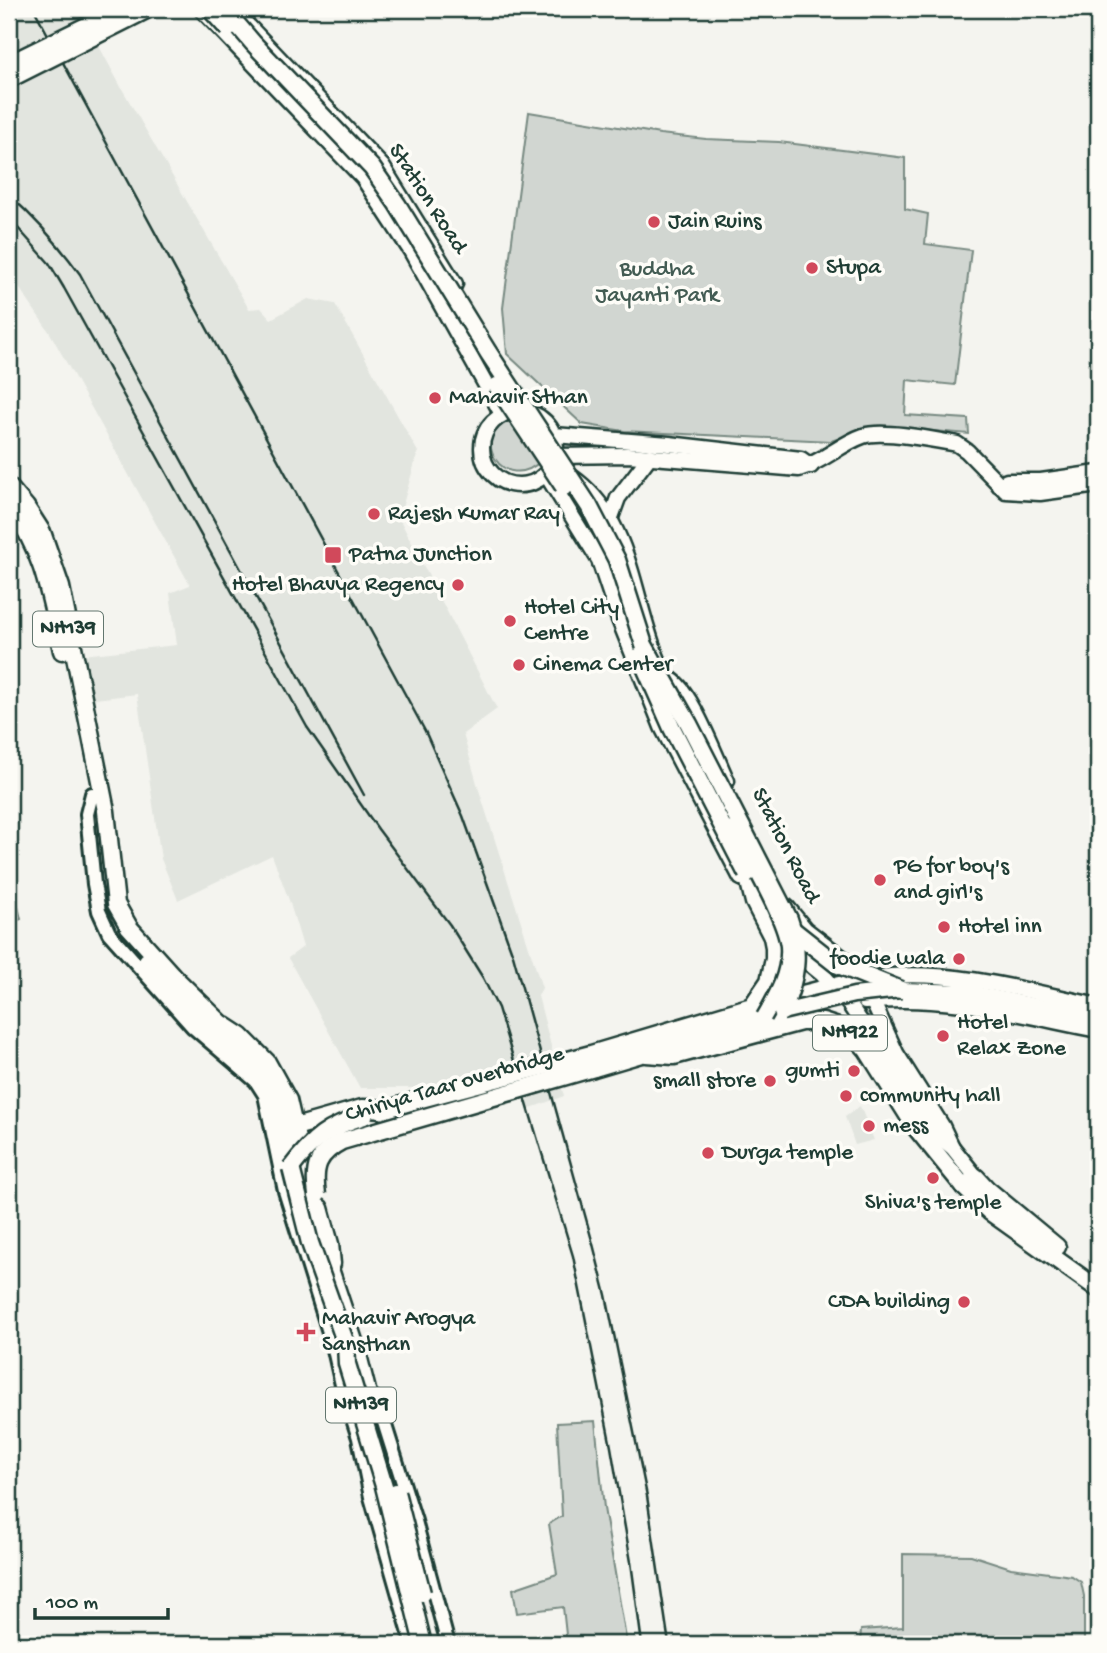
<svg xmlns="http://www.w3.org/2000/svg" width="1107" height="1653" font-family="'Gochi Hand',sans-serif">
  <style>
    .built { fill: #e2e5df }
    .green { fill: #d1d6d1; stroke: #788a82; stroke-width: 2 }
    .lines { fill: none; stroke-linecap: round; stroke-linejoin: round }
    .tertiary-casing { stroke: #1f3d34; stroke-width: 18 }
    .secondary-casing { stroke: #1f3d34; stroke-width: 19 }
    .primary-casing { stroke: #1f3d34; stroke-width: 21 }
    .trunk-casing { stroke: #1f3d34; stroke-width: 21 }
    .tertiary { stroke: #fdfcf7; stroke-width: 12 }
    .secondary { stroke: #fdfcf7; stroke-width: 14 }
    .primary { stroke: #fdfcf7; stroke-width: 16 }
    .trunk { stroke: #fdfcf7; stroke-width: 16 }
    .rail { stroke: #1f3d34; stroke-width: 2.5 }
    .secondary-bridge-casing { stroke: #1f3d34; stroke-width: 19; stroke-linecap: butt }
    .primary-bridge-casing { stroke: #1f3d34; stroke-width: 21; stroke-linecap: butt }
    .trunk-bridge-casing { stroke: #1f3d34; stroke-width: 21; stroke-linecap: butt }
    .secondary-bridge { stroke: #fdfcf7; stroke-width: 14 }
    .primary-bridge { stroke: #fdfcf7; stroke-width: 16 }
    .trunk-bridge { stroke: #fdfcf7; stroke-width: 16 }
    .poi-dot { fill: #d1495b; stroke: #fdfcf7; stroke-width: 2.5 }
    .labels { text-anchor: middle; dominant-baseline: central; stroke-width: 7; stroke-linejoin: round; paint-order: stroke }
    .shield { fill: #fdfcf7; stroke: #62766e; stroke-width: 2 }
    .shield-label { font-size: 21px; font-weight: bold; fill: #1f3d34 }
    .street-label { font-size: 23px; fill: #1f3d34; stroke: #fdfcf7 }
    .poi-label { font-size: 23px; fill: #1f3d34; stroke: #fdfcf7; text-anchor: start }
    .park-label { font-size: 23px; fill: #435c53; stroke: #fdfcf7 }
  </style>
  <rect width="100%" height="100%" fill="#f4f4ef"/>
  <filter id="ink" filterUnits="userSpaceOnUse"><feTurbulence type="fractalNoise" baseFrequency=".0143" numOctaves="2"/><feDisplacementMap in="SourceGraphic" scale="14" xChannelSelector="R" yChannelSelector="G"/><feConvolveMatrix kernelMatrix="1 2 1 2 8 2 1 2 1" color-interpolation-filters="sRGB"/></filter>
  <g filter="url(#ink)">
    <g class="built">
      <polygon points="9,9 79,9 121,87 249,309 261,308 271,319 308,299 335,304 418,452 399,518 497,709 463,734 478,787 542,988 538,996 564,1096 528,1109 513,1062 420,1088 360,1088 288,958 303,947 289,900 272,855 178,900 161,859 137,694 87,700 82,655 177,645 170,593 190,585 50,333 9,273"/>
      <polygon points="860,1106 874,1140 855,1145 845,1117"/>
    </g>
    <g class="green">
      <polygon points="529,112 660,134 706,139 779,142 905,158 905,209 928,214 925,244 971,250 955,385 907,380 905,415 968,419 969,434 876,426 831,441 624,431 582,424 507,354 503,308"/>
      <path d="M513 416 542 460C504 497 465 435 513 416Z"/>
      <polygon points="9,869 21,919 9,923"/>
      <polygon points="595,1421 604,1508 627,1644 567,1644 563,1607 517,1613 513,1589 557,1574 549,1524 562,1516 557,1423"/>
      <polygon points="903,1554 971,1555 1011,1568 1072,1576 1081,1582 1084,1596 1084,1644 860,1644 861,1630 903,1627"/>
    </g>
    <g class="lines">
      <g class="tertiary-casing">
        <g id="tertiary">
          <polyline points="92,794 87,814 94,884 99,911 109,933 193,1027 256,1081 265,1095 285,1191 333,1345 342,1385 359,1438 371,1497 413,1644"/>
          <polyline points="368,1393 377,1400 415,1521 448,1644"/>
        </g>
      </g>
      <g class="secondary-casing">
        <g id="secondary">
          <polyline points="201,9 363,178 411,251 502,414"/>
          <polyline points="236,13 382,166 455,284"/>
          <circle cx="519" cy="448" r="37"/>
          <polyline points="554,435 669,444 801,459 811,466"/>
          <path d="M556 456 628 455 799 469C823 462 840 444 863 436 882 429 935 440 957 444L967 451 1006 491 1040 493 1098 485"/>
          <polyline points="546,474 599,560 618,617 662,727 741,878"/>
          <path d="M572 477C632 519 632 598 658 660"/>
          <polyline points="999,485 1007,481 1041,481 1098,473"/>
          <polyline points="610,520 618,498 650,456"/>
          <path d="M655 681C659 680 662 678 666 678 687 678 718 763 727 781"/>
          <polyline points="787,907 805,929 853,966 863,980 896,1053 942,1126 952,1147"/>
          <polyline points="788,946 822,974 849,1004 934,1132 952,1147 976,1177"/>
          <polyline points="901,990 966,992 1098,1018"/>
          <path d="M781 999C817 989 853 979 891 976 960 971 1031 992 1098 1006"/>
          <path d="M865 1002C944 993 1021 1015 1098 1030"/>
        </g>
      </g>
      <g class="primary-casing">
        <g id="primary">
          <polyline points="591,1054 752,1006 769,981 774,959 774,947 772,937 754,902 747,874"/>
          <polyline points="594,1068 776,1014"/>
          <polyline points="383,1111 421,1099"/>
          <polyline points="295,1127 362,1108 391,1109"/>
          <polyline points="320,1208 330,1244 332,1264"/>
        </g>
      </g>
      <g class="trunk-casing">
        <g id="trunk">
          <polyline points="9,487 26,507 42,532 61,587 106,811 116,904 129,927 174,977 221,1023 241,1036 267,1062 288,1100 320,1239 356,1347 370,1402"/>
          <path d="M9 506C43 547 51 600 62 651"/>
          <polyline points="147,961 183,1004 245,1056 257,1069 276,1106 291,1168"/>
          <polyline points="646,1054 674,1056 801,1022 823,1022 841,1028 856,1037 867,1050 916,1128 964,1187 990,1212 1098,1289"/>
          <polyline points="964,1187 976,1177 987,1189 1057,1247"/>
        </g>
      </g>
      <use href="#tertiary" class="tertiary"/>
      <use href="#secondary" class="secondary"/>
      <use href="#primary" class="primary"/>
      <use href="#trunk" class="trunk"/>
      <g class="rail">
        <polyline points="34,9 425,731 463,816 513,955 593,1244 606,1295 647,1496 669,1644"/>
        <path d="M9 195C36 219 59 245 80 274L364 795"/>
        <polyline points="9,218 49,263 64,288 307,727 378,829 450,925 483,978 498,1008 573,1256 611,1447 631,1562 642,1644"/>
      </g>
      <g class="secondary-bridge-casing">
        <g id="secondary-bridge">
          <path d="M734 828C748 856 785 918 788 946 790 973 777 995 764 1017"/>
          <polyline points="782,1012 854,995 901,990"/>
        </g>
      </g>
      <g class="primary-bridge-casing">
        <g id="primary-bridge">
          <polyline points="210,9 228,29"/>
          <path d="M224 9 253 43 372 168 397 204 488 352 589 506 617 560 644 645 689 724 789 919C801 952 796 981 782 1012"/>
          <polyline points="9,64 121,9"/>
          <polyline points="9,79 148,9"/>
          <polyline points="497,386 564,487"/>
          <polyline points="640,656 672,728 747,874"/>
          <polyline points="793,930 836,964 901,990"/>
          <polyline points="421,1099 591,1054"/>
          <path d="M291 1168C313 1139 328 1127 364 1116"/>
          <path d="M317 1195C313 1167 317 1154 342 1141L594 1068"/>
        </g>
      </g>
      <g class="trunk-bridge-casing">
        <g id="trunk-bridge">
          <polyline points="291,1168 310,1243 346,1344 347,1364 384,1486 423,1644"/>
          <polyline points="396,1492 422,1593"/>
        </g>
      </g>
      <use href="#secondary-bridge" class="secondary-bridge"/>
      <use href="#primary-bridge" class="primary-bridge"/>
      <use href="#trunk-bridge" class="trunk-bridge"/>
    </g>
  </g>
  <g class="poi-dot">
    <circle cx="654" cy="222" r="7"/>
    <circle cx="812" cy="268" r="7"/>
    <circle cx="435" cy="398" r="7"/>
    <circle cx="374" cy="514" r="7"/>
    <rect x="324" y="546" width="18" height="18" rx="3.5"/>
    <circle cx="458" cy="585" r="7"/>
    <circle cx="510" cy="621" r="7"/>
    <circle cx="519" cy="665" r="7"/>
    <circle cx="880" cy="880" r="7"/>
    <circle cx="944" cy="927" r="7"/>
    <circle cx="959" cy="959" r="7"/>
    <circle cx="943" cy="1036" r="7"/>
    <circle cx="854" cy="1071" r="7"/>
    <circle cx="770" cy="1081" r="7"/>
    <circle cx="846" cy="1096" r="7"/>
    <circle cx="869" cy="1126" r="7"/>
    <circle cx="708" cy="1153" r="7"/>
    <circle cx="933" cy="1178" r="7"/>
    <circle cx="964" cy="1302" r="7"/>
    <path d="M302.5 1321.5h7v7h7v7h-7v7h-7v-7h-7v-7h7z"/>
  </g>
  <g class="labels">
    <g class="shield">
      <rect x="33" y="611.5" width="70" height="35" rx="5"/>
      <rect x="813" y="1015.5" width="74" height="35" rx="5"/>
      <rect x="326" y="1387.5" width="70" height="35" rx="5"/>
    </g>
    <g class="shield-label">
      <text x="68" y="629">NH139</text>
      <text x="850" y="1033">NH922</text>
      <text x="361" y="1405">NH139</text>
    </g>
    <g class="street-label">
      <text transform="translate(427 199) rotate(57)">Station Road</text>
      <text transform="translate(785 846) rotate(63)">Station Road</text>
      <text transform="translate(455 1085) rotate(-16)">Chiriya Taar overbridge</text>
    </g>
    <g class="poi-label">
      <text x="668" y="222">Jain Ruins</text>
      <text x="826" y="268">Stupa</text>
      <text x="449" y="398">Mahavir Sthan</text>
      <text x="388" y="514">Rajesh Kumar Ray</text>
      <text x="349" y="555">Patna Junction</text>
      <text x="444" y="585" text-anchor="end">Hotel Bhavya Regency</text>
      <text x="524" y="608">Hotel City<tspan x="524" dy="26">Centre</tspan></text>
      <text x="533" y="665">Cinema Center</text>
      <text x="894" y="867">PG for boy's<tspan x="894" dy="26">and girl's</tspan></text>
      <text x="958" y="927">Hotel inn</text>
      <text x="945" y="959" text-anchor="end">foodie wala</text>
      <text x="957" y="1023">Hotel<tspan x="957" dy="26">Relax Zone</tspan></text>
      <text x="840" y="1071" text-anchor="end">gumti</text>
      <text x="756" y="1081" text-anchor="end">small store</text>
      <text x="860" y="1096">community hall</text>
      <text x="883" y="1126">mess</text>
      <text x="722" y="1153">Durga temple</text>
      <text x="933" y="1203" text-anchor="middle">Shiva's temple</text>
      <text x="950" y="1302" text-anchor="end">CDA building</text>
      <text x="322" y="1319">Mahavir Arogya<tspan x="322" dy="26">Sansthan</tspan></text>
    </g>
    <g class="park-label">
      <text x="657" y="270">Buddha<tspan x="657" dy="26">Jayanti Park</tspan></text>
    </g>
  </g>
  <rect width="1107" height="1653" fill="none" stroke="#fdfcf7" stroke-width="35"/>
  <rect x="18" y="18" width="1072" height="1618" fill="none" stroke="#1f3d34" stroke-width="2.5" filter="url(#ink)"/>
  <path d="M35 1608v10h133v-10" fill="none" stroke="#1f3d34" stroke-width="3.5"/>
  <text x="46" y="1608" font-size="21" fill="#1f3d34" stroke="#fdfcf7" stroke-width="5" paint-order="stroke">100 m</text>
</svg>
